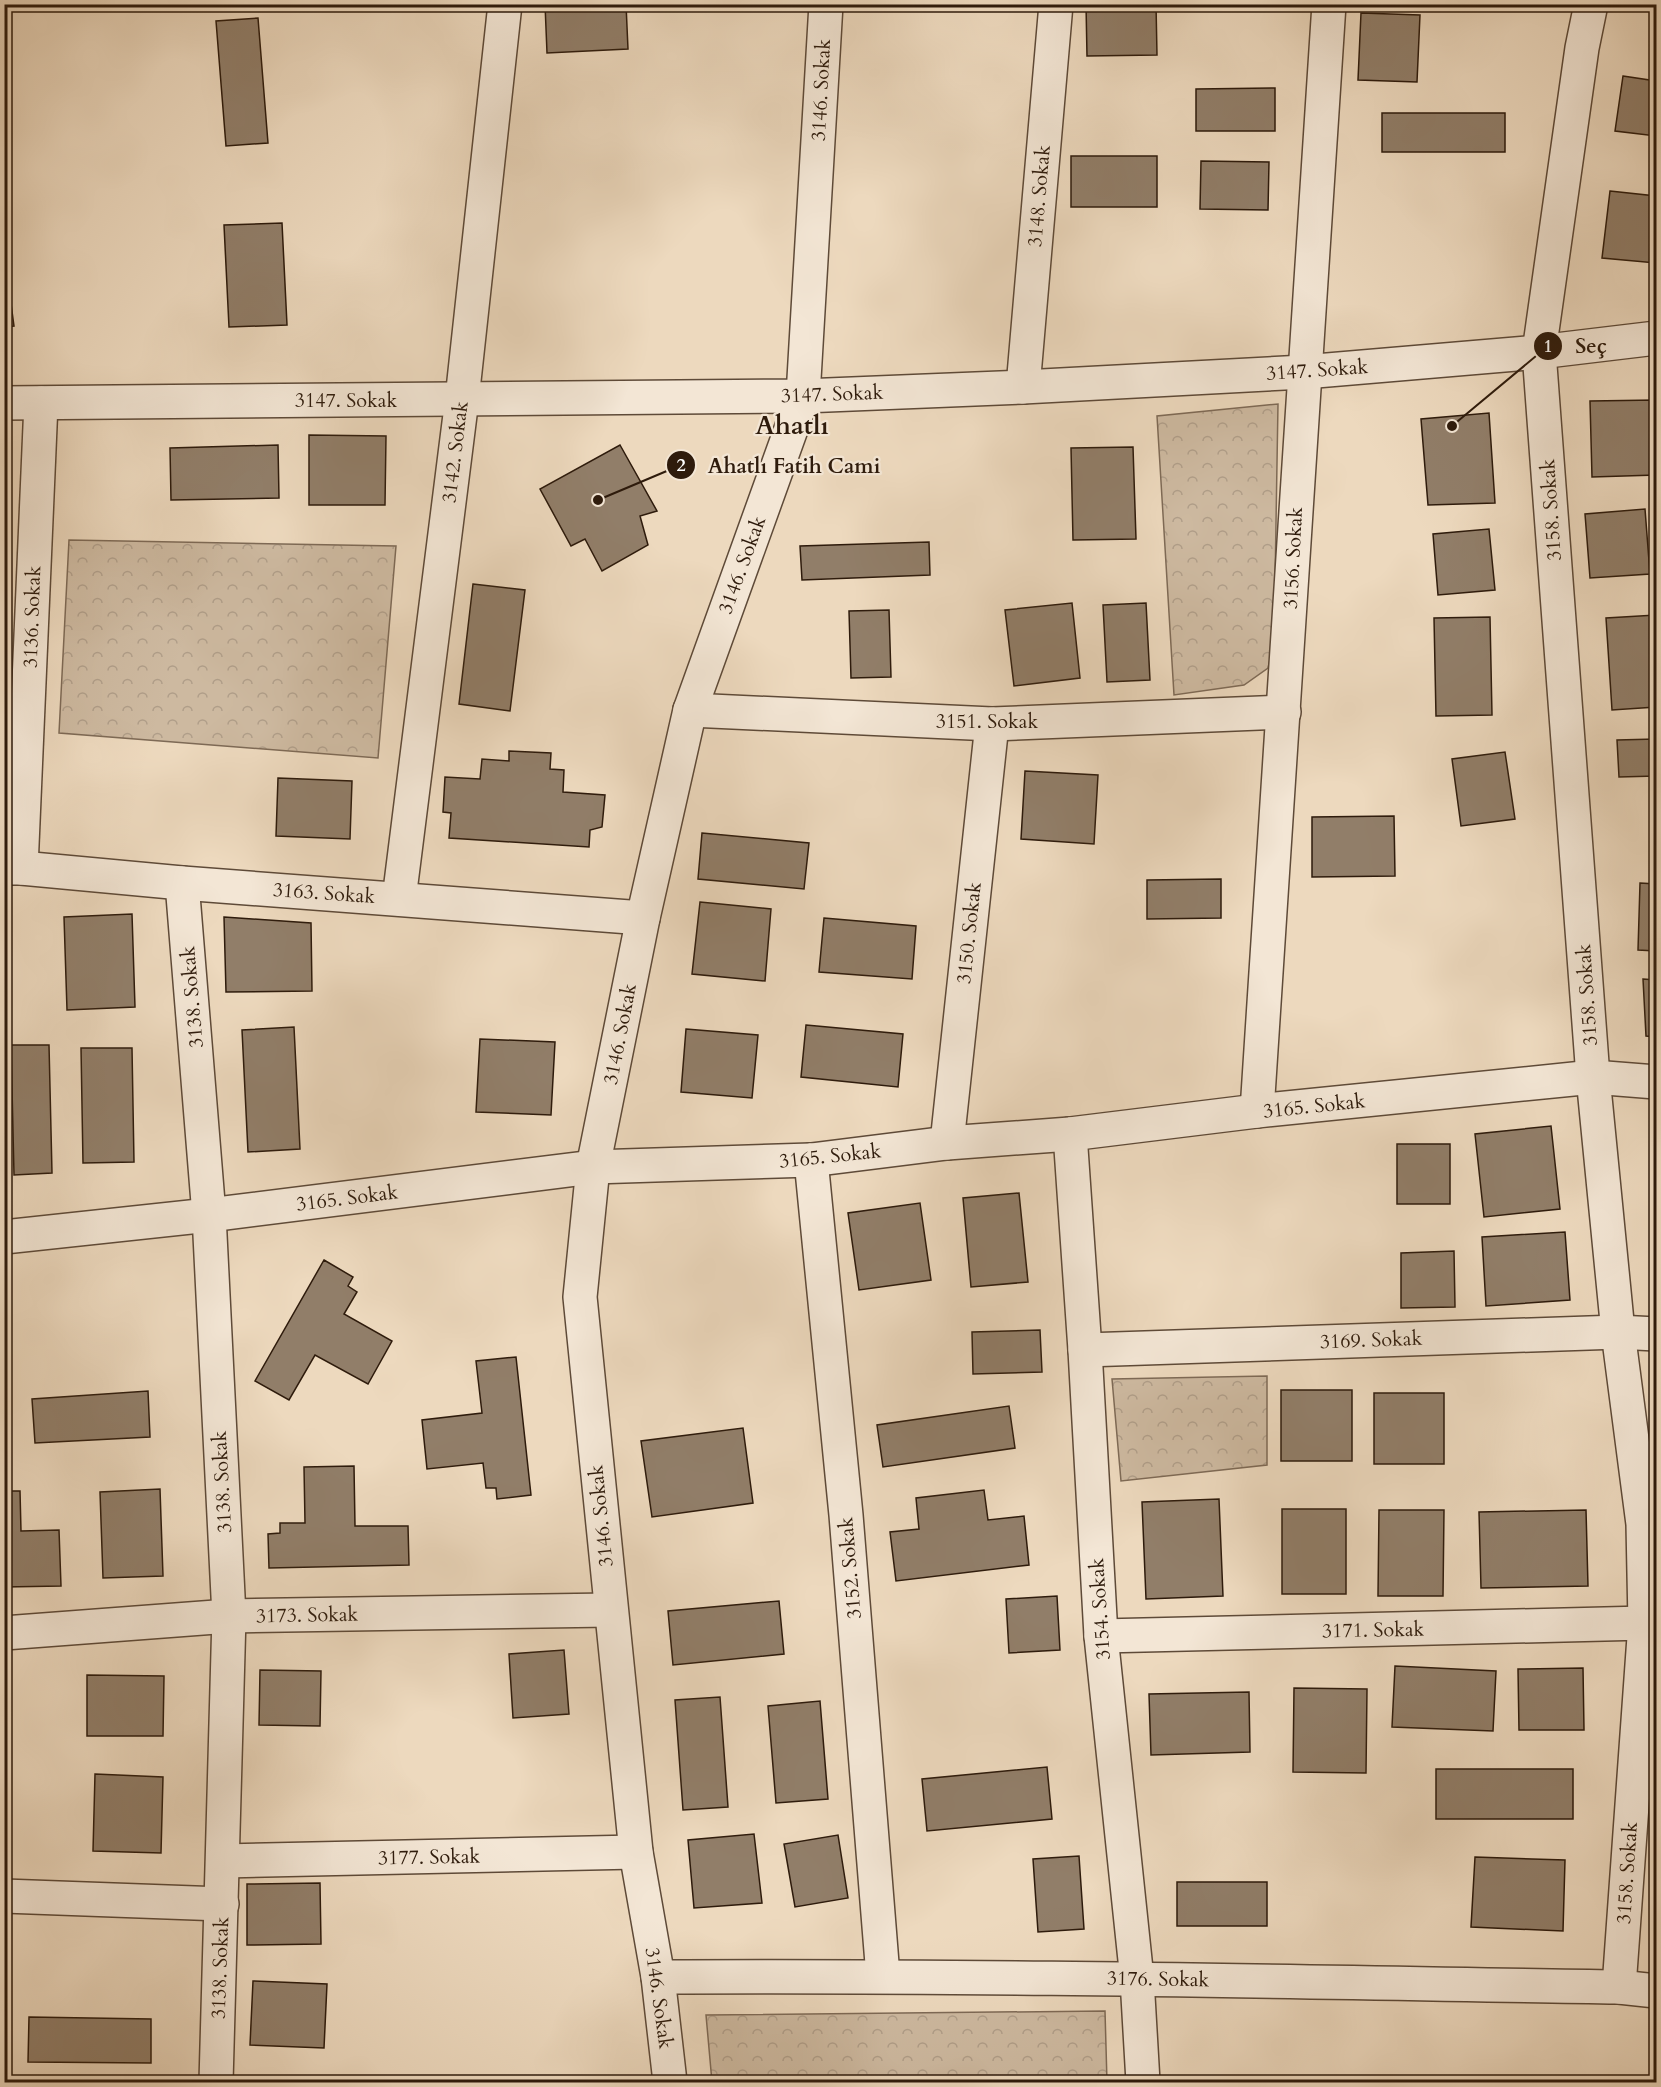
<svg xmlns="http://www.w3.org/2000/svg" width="1661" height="2087" font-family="Cardo,serif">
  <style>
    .park { fill: url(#park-crowns); stroke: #7e6a56; stroke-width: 1.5 }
    .building { fill: #917e69; stroke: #2e1b0c; stroke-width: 1.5 }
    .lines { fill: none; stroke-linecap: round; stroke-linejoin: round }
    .minor-casing { stroke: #5e4a38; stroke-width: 36 }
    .minor { stroke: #f3e6d5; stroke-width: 33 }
    .labels { text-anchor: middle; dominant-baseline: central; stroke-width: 4.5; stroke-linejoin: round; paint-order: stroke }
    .street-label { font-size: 20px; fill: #2e1b0c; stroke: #f3e6d5 }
    .district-label { font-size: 26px; font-weight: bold; fill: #2e1b0c; stroke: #f3e6d5 }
    .leader { fill: none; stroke: #2e1b0c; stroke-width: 2 }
    .callout-dot { fill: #2e1b0c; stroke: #f3e6d5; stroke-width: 2 }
    .mark-label { font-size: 18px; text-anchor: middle; font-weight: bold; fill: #fff }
    .callout-label { font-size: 21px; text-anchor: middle; font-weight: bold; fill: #2e1b0c; stroke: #f3e6d5; stroke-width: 4.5; stroke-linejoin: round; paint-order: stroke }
  </style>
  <defs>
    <pattern id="park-crowns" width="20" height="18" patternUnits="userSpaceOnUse" patternTransform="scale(1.5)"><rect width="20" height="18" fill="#cdb9a0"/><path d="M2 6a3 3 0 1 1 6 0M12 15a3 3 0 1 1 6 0" fill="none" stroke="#b09e89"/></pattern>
  </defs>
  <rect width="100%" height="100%" fill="#edd9be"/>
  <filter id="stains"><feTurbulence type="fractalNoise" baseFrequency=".00333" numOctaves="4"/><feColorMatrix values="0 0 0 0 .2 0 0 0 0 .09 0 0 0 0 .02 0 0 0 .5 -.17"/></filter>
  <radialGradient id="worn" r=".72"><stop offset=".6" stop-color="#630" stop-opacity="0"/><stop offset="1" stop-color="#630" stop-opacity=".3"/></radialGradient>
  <g class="park">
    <polygon points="1278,404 1274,642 1268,668 1244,685 1174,695 1157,416"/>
    <polygon points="69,540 396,546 378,758 59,733"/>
    <polygon points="1267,1376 1267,1465 1121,1481 1112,1379"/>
    <polygon points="1105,2011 1107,2082 712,2082 706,2015"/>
  </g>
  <g class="building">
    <polygon points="545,4 626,4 628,49 547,53"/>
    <polygon points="1086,4 1156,4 1157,55 1087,56"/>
    <polygon points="1361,13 1420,15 1417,82 1358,80"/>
    <polygon points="258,18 268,143 226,146 216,21"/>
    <polygon points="1623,76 1656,81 1656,136 1615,131"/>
    <polygon points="1275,88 1275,131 1196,131 1196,89"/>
    <rect x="1382" y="113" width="123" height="39"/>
    <rect x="1071" y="156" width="86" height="51"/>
    <polygon points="1201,161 1269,162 1268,210 1200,209"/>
    <polygon points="1610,191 1656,196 1656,263 1602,258"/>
    <polygon points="282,223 287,325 229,327 224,225"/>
    <polygon points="4,252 14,326 4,327"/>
    <polygon points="1656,400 1656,475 1592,477 1590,401"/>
    <polygon points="1489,413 1495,503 1428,505 1421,419"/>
    <polygon points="309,435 386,436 385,505 309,505"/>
    <polygon points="278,445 279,498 171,500 170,448"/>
    <polygon points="620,445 657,511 640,516 648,545 602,571 585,539 571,546 540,489"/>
    <polygon points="1133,447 1136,539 1073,540 1071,448"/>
    <polygon points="1645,509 1650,574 1590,578 1585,514"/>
    <polygon points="1489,529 1495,590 1438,595 1433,534"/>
    <polygon points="929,542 930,575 802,580 800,546"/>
    <polygon points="473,584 525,590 510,711 459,704"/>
    <polygon points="1072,603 1080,678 1014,686 1005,610"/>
    <polygon points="1146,603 1150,680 1107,682 1103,605"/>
    <polygon points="889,610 891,677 851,678 849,611"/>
    <polygon points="1656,615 1656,707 1612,710 1606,618"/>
    <polygon points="1490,617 1492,715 1436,716 1434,618"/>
    <polygon points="1656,739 1656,776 1619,777 1617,740"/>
    <polygon points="509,751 551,753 550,769 564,770 563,792 605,795 602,827 590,830 589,847 449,838 451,813 443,812 445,777 480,779 482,759 509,761"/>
    <polygon points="1505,752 1515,819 1461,826 1452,759"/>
    <polygon points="1025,771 1098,775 1094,844 1021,839"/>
    <polygon points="278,778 352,781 350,839 276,836"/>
    <polygon points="1394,816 1395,876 1312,877 1312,817"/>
    <polygon points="702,833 809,843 804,889 698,879"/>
    <polygon points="1221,879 1221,918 1147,919 1147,880"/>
    <polygon points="1640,883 1656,884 1656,951 1638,950"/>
    <polygon points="700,902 771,909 765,981 692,974"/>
    <polygon points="132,914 135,1007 67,1010 64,917"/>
    <polygon points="224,917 311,923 312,991 226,992"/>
    <polygon points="824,918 916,926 912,979 819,972"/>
    <polygon points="1643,979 1656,980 1656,1037 1646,1036"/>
    <polygon points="806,1025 903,1034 898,1087 801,1077"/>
    <polygon points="294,1027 300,1149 248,1152 242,1030"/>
    <polygon points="686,1029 758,1035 752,1098 681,1092"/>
    <polygon points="480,1039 555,1042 551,1115 476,1112"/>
    <polygon points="11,1045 49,1045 52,1173 14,1175"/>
    <polygon points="81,1048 132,1048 134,1162 83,1163"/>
    <polygon points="1551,1126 1560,1209 1484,1217 1475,1134"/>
    <rect x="1397" y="1144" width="53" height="60"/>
    <polygon points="1019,1193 1028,1282 971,1287 963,1198"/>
    <polygon points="920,1203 931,1280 859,1290 848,1213"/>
    <polygon points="1565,1232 1570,1300 1486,1306 1482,1237"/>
    <polygon points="1454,1251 1455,1307 1401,1308 1401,1253"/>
    <polygon points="324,1260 353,1277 348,1286 357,1292 344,1314 392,1341 368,1384 315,1355 289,1400 255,1381"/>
    <polygon points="1040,1330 1042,1372 973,1374 972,1332"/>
    <polygon points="516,1357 531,1495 497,1499 496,1488 486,1488 483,1463 427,1469 422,1420 482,1413 476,1361"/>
    <rect x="1281" y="1390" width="71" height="71"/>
    <polygon points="148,1391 150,1437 35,1443 32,1399"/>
    <rect x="1374" y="1393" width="70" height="71"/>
    <polygon points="1009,1406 1015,1448 883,1467 877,1425"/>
    <polygon points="743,1428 753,1503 652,1517 641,1441"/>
    <polygon points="354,1466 355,1526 408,1526 409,1565 269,1568 268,1534 280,1533 280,1523 305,1523 304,1467"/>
    <polygon points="160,1489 163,1576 103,1578 100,1492"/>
    <polygon points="984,1490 988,1520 1024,1516 1029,1565 896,1581 890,1532 919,1529 916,1498"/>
    <polygon points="4,1491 20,1491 21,1531 59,1530 61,1586 4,1587"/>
    <polygon points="1219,1499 1223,1596 1146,1599 1142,1502"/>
    <rect x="1282" y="1509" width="64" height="85"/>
    <polygon points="1379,1510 1444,1510 1443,1596 1378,1596"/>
    <polygon points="1586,1510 1588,1586 1481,1588 1479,1512"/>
    <polygon points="1057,1596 1060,1650 1009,1653 1006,1599"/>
    <polygon points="779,1601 784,1654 673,1665 668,1611"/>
    <polygon points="564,1650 569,1714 513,1718 509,1654"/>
    <polygon points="1395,1666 1496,1671 1493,1731 1392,1727"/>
    <polygon points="1583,1668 1584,1730 1519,1730 1518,1669"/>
    <polygon points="260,1670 321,1671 320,1726 259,1725"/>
    <polygon points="87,1675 164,1676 163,1736 87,1736"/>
    <polygon points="1294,1688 1367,1689 1366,1773 1293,1772"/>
    <polygon points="1249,1692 1250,1752 1151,1755 1149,1694"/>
    <polygon points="720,1697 728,1807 683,1810 675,1700"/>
    <polygon points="820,1701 828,1799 776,1803 768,1706"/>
    <polygon points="1047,1767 1052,1819 927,1831 922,1779"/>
    <rect x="1436" y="1769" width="137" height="50"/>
    <polygon points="95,1774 163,1777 161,1853 93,1851"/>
    <polygon points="754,1834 762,1903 694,1908 688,1840"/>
    <polygon points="838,1835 848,1898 795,1907 784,1844"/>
    <polygon points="1079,1856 1084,1929 1038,1932 1033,1859"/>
    <polygon points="1475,1857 1565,1860 1563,1931 1471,1927"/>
    <rect x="1177" y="1882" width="90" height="44"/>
    <polygon points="320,1883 321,1944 247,1945 247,1884"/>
    <polygon points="253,1981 327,1984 324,2048 250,2045"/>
    <polygon points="29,2017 151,2019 151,2063 28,2062"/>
  </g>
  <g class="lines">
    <g class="minor-casing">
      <g id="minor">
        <polyline points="1591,4 1582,48 1539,352 1593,1077 1618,1332 1643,1524 1645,1623 1619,1987"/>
        <polyline points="1023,387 1056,4"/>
        <polyline points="4,403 803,396 1023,387 1304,372 1539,352 1656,338"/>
        <polyline points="690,710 992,724 1284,712"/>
        <polyline points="4,868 21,868 182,883 643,918"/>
        <polyline points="21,868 41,403"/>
        <polyline points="182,883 209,1215 229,1616 216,2082"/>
        <polyline points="399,899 462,399 505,4"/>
        <polyline points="1257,1111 1329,4"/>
        <polyline points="1070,1134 1085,1350 1101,1636 1137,1979 1143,2082"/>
        <polyline points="947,1143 992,724"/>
        <polyline points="811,1160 846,1515 883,1976"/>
        <polyline points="4,1237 209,1215 593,1167 811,1160 947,1143 1070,1134 1257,1111 1593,1077 1656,1082"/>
        <polyline points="1085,1350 1618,1332 1656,1334"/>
        <polyline points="4,1633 229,1616 610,1610"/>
        <polyline points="1101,1636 1645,1623"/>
        <polyline points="223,1861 636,1852"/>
        <polyline points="4,1896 222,1904"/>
        <path d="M658 1977C979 1975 1299 1982 1619 1987L1656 1991"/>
        <polyline points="670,2082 658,1977 636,1852 580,1297 593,1167 643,918 690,710 803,396 826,4"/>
      </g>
    </g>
    <use href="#minor" class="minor"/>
  </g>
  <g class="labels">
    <g class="street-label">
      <text transform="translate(821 90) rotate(-87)">3146. Sokak</text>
      <text transform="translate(1039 196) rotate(-85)">3148. Sokak</text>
      <text transform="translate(1317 370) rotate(-4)">3147. Sokak</text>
      <text transform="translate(832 394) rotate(-2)">3147. Sokak</text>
      <text x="346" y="400">3147. Sokak</text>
      <text transform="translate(455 452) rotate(-83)">3142. Sokak</text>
      <text transform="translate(1551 510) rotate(-94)">3158. Sokak</text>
      <text transform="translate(1293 558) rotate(-87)">3156. Sokak</text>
      <text transform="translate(742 565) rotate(-70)">3146. Sokak</text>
      <text transform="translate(32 617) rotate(-88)">3136. Sokak</text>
      <text x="987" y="721">3151. Sokak</text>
      <text transform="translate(324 893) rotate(4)">3163. Sokak</text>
      <text transform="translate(969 933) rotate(-84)">3150. Sokak</text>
      <text transform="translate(1587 995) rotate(-94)">3158. Sokak</text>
      <text transform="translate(192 997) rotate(-95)">3138. Sokak</text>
      <text transform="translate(620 1034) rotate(-79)">3146. Sokak</text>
      <text transform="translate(1314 1106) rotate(-6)">3165. Sokak</text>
      <text transform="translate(830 1156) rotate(-6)">3165. Sokak</text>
      <text transform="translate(347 1198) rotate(-7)">3165. Sokak</text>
      <text transform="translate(1371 1340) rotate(-2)">3169. Sokak</text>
      <text transform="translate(222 1482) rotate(-93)">3138. Sokak</text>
      <text transform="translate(601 1516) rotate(-96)">3146. Sokak</text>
      <text transform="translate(850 1568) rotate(-95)">3152. Sokak</text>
      <text transform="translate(1100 1609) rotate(-94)">3154. Sokak</text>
      <text transform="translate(307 1615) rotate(-1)">3173. Sokak</text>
      <text transform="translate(1373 1630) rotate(-1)">3171. Sokak</text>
      <text transform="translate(429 1857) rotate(-1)">3177. Sokak</text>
      <text transform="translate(1627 1873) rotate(-86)">3158. Sokak</text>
      <text transform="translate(220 1968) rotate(-88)">3138. Sokak</text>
      <text transform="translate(1158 1979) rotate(1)">3176. Sokak</text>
      <text transform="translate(659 1998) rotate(82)">3146. Sokak</text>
    </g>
    <g class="district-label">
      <text x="792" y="425">Ahatlı</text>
    </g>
  </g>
  <path class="leader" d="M1452 426L1548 346M598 500L681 465"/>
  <g class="callout-dot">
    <circle cx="1452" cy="426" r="6"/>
    <circle cx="598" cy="500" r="6"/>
    <circle cx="1548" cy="346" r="15"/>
    <circle cx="681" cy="465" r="15"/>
  </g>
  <g class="mark-label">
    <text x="1548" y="352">1</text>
    <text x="681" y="471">2</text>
  </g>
  <g class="callout-label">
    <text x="1591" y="353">Seç</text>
    <text x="794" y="473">Ahatlı Fatih Cami</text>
  </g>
  <rect width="1661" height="2087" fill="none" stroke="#edd9be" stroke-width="24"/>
  <rect x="6" y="6" width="1649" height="2075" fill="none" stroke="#2e1b0c" stroke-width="3"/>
  <rect x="12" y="12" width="1637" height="2063" fill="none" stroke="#2e1b0c" stroke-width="1.5"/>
  <rect width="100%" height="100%" filter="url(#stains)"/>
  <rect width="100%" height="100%" fill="url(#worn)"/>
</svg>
